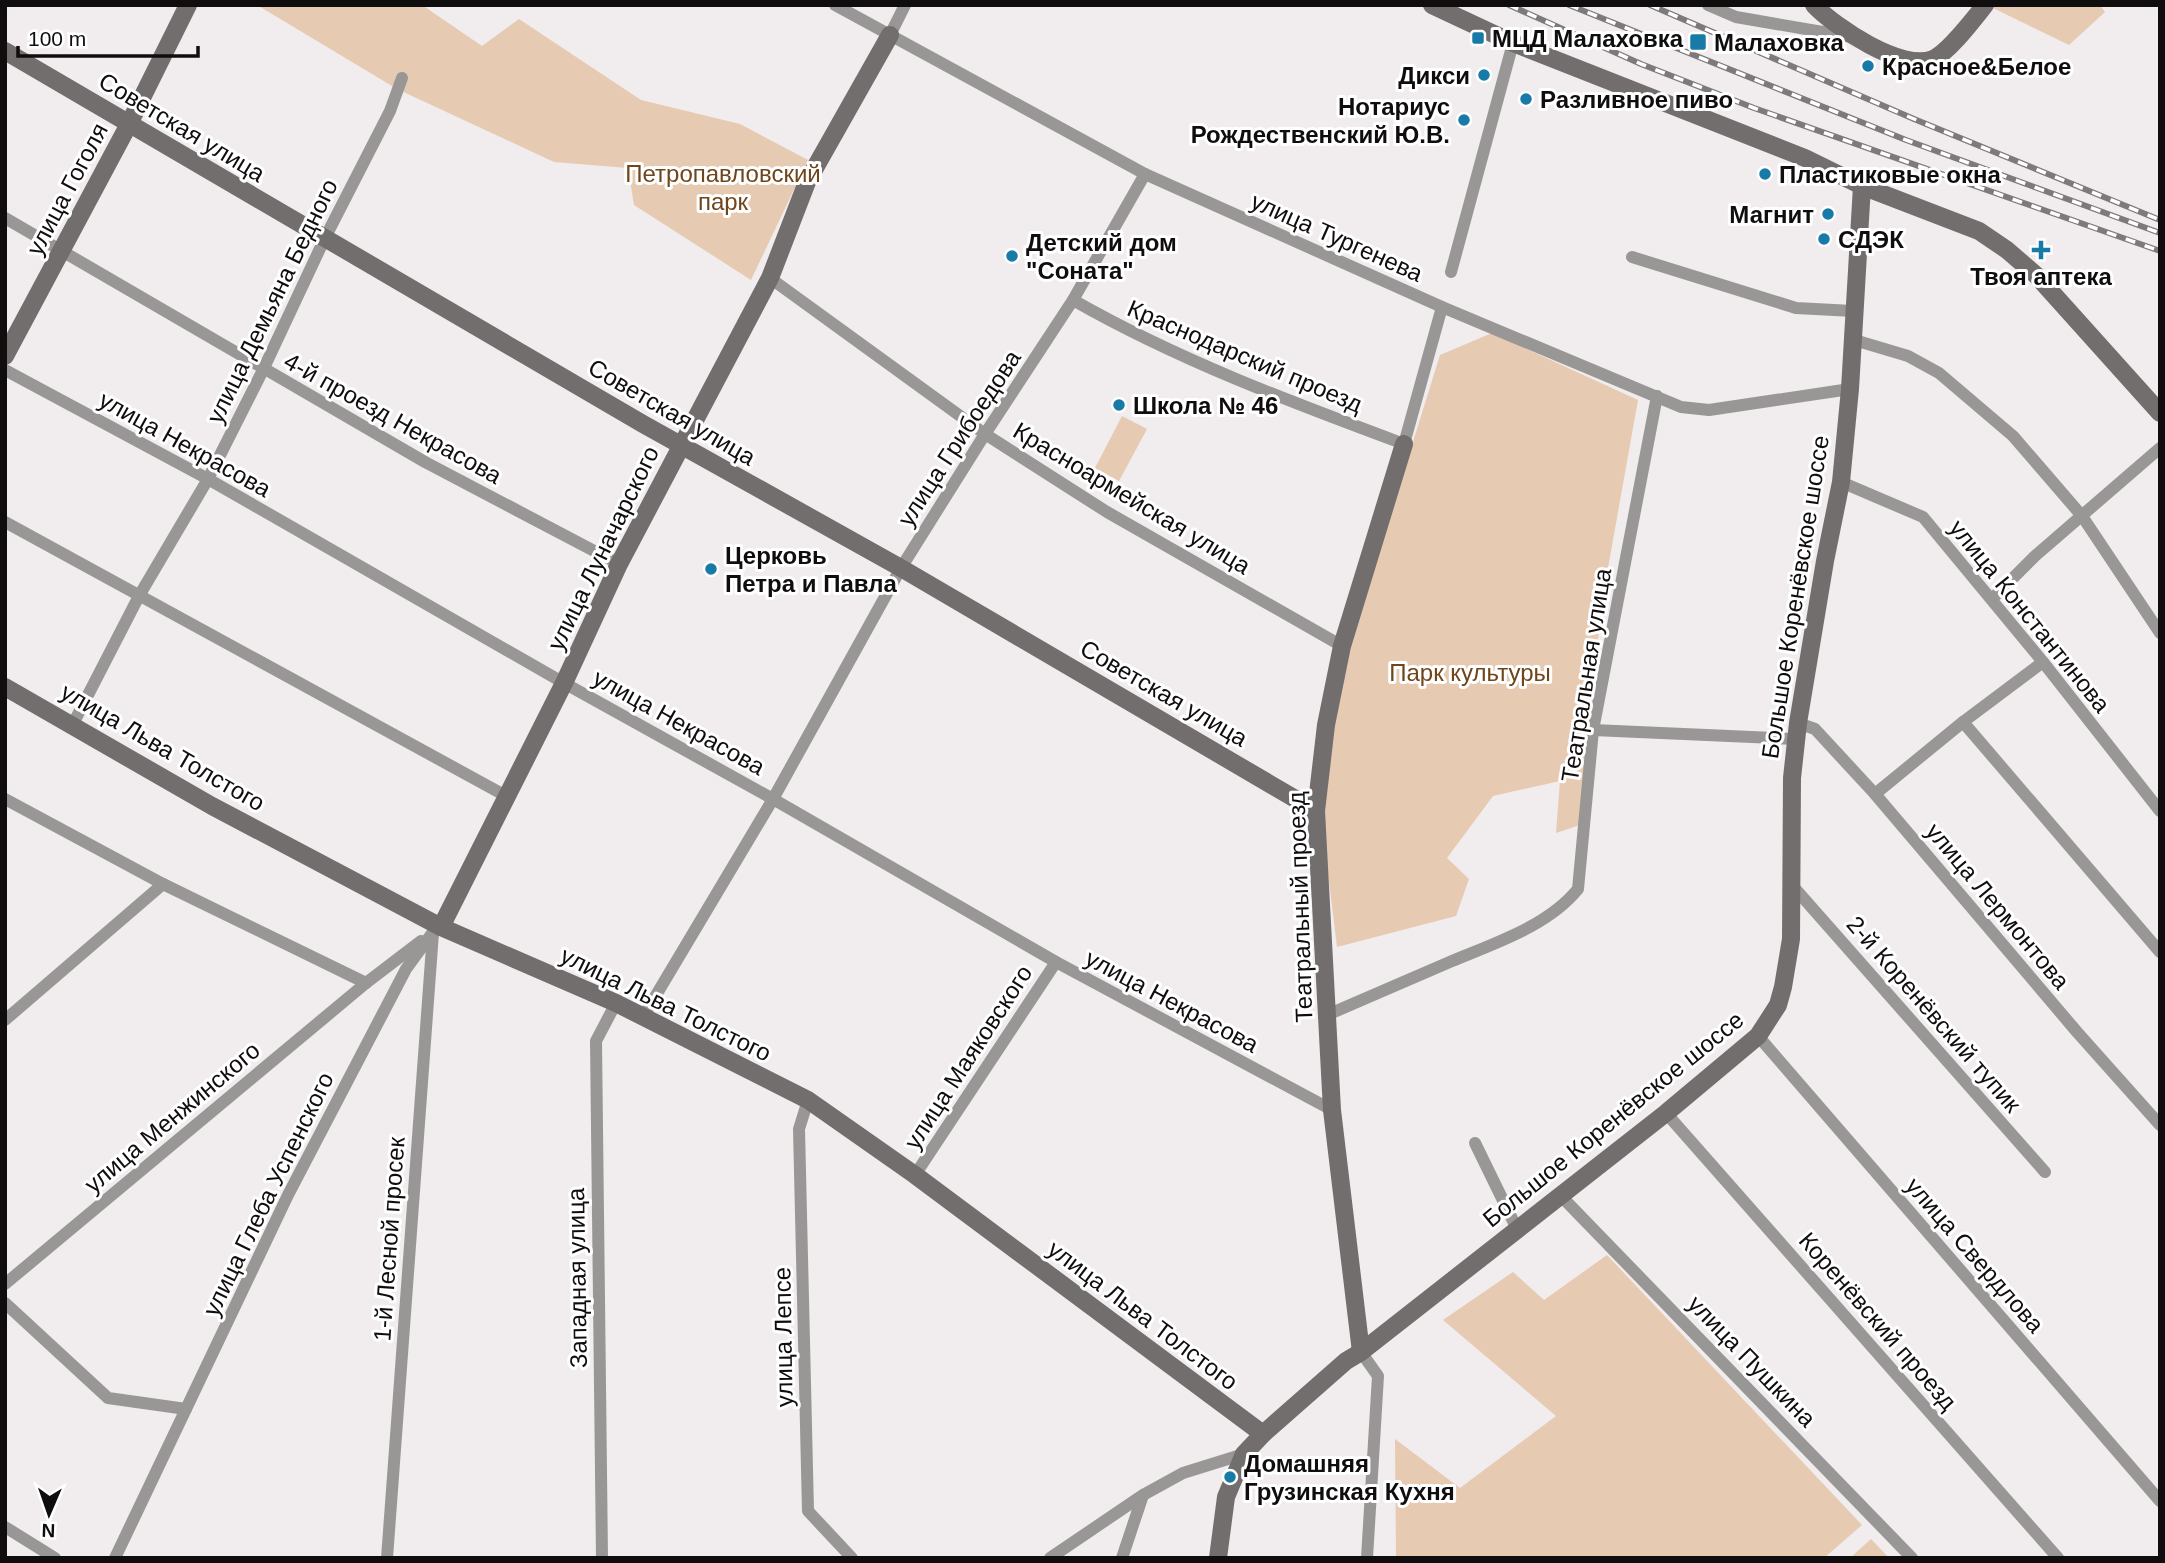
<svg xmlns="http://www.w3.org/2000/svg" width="2165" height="1563" font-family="Arial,sans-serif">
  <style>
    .green { fill: #e6cab2 }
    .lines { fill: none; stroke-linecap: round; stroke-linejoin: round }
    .street { stroke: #999796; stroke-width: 12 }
    .secondary { stroke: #716e6d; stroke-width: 18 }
    .rail-casing { stroke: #7e7a7b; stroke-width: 6 }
    .rail { stroke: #fff; stroke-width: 3.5; stroke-dasharray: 10; stroke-linecap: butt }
    .poi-dot { fill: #187ba7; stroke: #fff; stroke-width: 2.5 }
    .labels { text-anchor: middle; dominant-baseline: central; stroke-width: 6; stroke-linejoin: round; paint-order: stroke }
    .poi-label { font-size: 24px; font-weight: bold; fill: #0f0d0d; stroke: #fff; text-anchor: start }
    .street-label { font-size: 24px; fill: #0f0d0d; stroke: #fff }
    .park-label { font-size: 24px; fill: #6f451b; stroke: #fff }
  </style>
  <rect width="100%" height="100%" fill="#f1eced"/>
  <g class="green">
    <polygon points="257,5 422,5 482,46 519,19 641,100 740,124 808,160 751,280 634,205 628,168 554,162 397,89"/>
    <polygon points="1996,5 2100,5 2105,12 2069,45 1993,8"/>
    <polygon points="1492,333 1638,400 1608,568 1588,710 1580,825 1556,833 1560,781 1493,796 1447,858 1469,879 1456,916 1337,947 1323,832 1326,747 1351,641 1440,355"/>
    <polygon points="1122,416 1147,429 1119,481 1095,468"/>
    <polygon points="1607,1255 1862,1525 1824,1558 1396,1558 1395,1439 1460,1488 1556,1416 1443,1320 1513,1272 1544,1300"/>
    <polygon points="1871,1539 1889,1558 1850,1558"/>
  </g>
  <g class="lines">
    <g class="street">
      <polyline points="835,5 1145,174 1442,307 1681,407 1709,410 1850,389"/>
      <polyline points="1708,5 1736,17 1852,37"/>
      <polyline points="890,35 905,5"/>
      <polyline points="5,218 425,462 619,564"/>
      <polyline points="1632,257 1796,308 1853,311"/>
      <polyline points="1451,272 1513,43"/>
      <polyline points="770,278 985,434 1107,512 1342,646"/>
      <path d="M1073 300C1178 360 1291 402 1404 444L1442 307"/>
      <polyline points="1851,339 1908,356 1939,373 2013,436 2082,516 2160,633"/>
      <polyline points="5,370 208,479 564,683 773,799 1056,962 1332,1110"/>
      <polyline points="1841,482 1923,517 2043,662 2160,811"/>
      <polyline points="5,522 506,796"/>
      <polyline points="1992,599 2035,556 2160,448"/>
      <polyline points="1963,722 2160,952"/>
      <polyline points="1798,723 1815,729 1875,794 2077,1032 2160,1125"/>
      <polyline points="73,724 139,596 208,479 263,370 324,240 390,111 402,78"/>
      <polyline points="1593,730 1796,739"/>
      <polyline points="1875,794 1963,722 2043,662"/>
      <polyline points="5,799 163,884 366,983"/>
      <polyline points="1791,884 2045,1172"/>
      <path d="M1327 1015C1369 997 1411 979 1452 961 1495 943 1548 926 1578 889L1593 730 1657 396"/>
      <polyline points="643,1017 773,799 901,568 985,434 1073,300 1145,174"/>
      <polyline points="5,1020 163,884"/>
      <polyline points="1758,1036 2160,1501"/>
      <polyline points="808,1100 799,1129 808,1511 852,1558"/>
      <polyline points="1666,1113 2058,1558"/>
      <polyline points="1475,1143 1517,1229"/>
      <polyline points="915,1175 1056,962"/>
      <polyline points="1561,1196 1912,1558"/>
      <polyline points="5,1284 366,983 421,941"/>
      <polyline points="5,1303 108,1398 186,1409"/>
      <polyline points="1361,1352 1378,1376 1367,1558"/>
      <polyline points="5,1527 55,1558"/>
      <polyline points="115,1558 288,1195 406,969 433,932"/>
      <polyline points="387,1558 433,933"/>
      <polyline points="602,1558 596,1041 616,1003"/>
      <polyline points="1050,1558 1143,1495 1183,1473 1244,1454"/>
      <polyline points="1122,1558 1143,1495"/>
    </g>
    <g class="secondary">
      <polyline points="1432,5 1513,43 1805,158 1862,186 1979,231 2007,250 2037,276 2160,413"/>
      <path d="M1814 5C1835 27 1902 72 1933 59 1949 52 1973 20 1985 5"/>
      <polyline points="5,51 643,424 901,568 1316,811"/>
      <polyline points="5,356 129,124 188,5"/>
      <polyline points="5,687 212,806 441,927 616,1003 808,1100 915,1175 1263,1434"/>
      <polyline points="441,927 564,683 619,564 770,278 807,182 890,35"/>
      <polyline points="1361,1352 1332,1110 1316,811 1326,725 1342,646 1404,444"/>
      <polyline points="1218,1558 1226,1497 1244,1454 1263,1434 1346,1361 1361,1352 1666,1113 1758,1036 1778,1005 1783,987 1791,939 1792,778 1798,723 1825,561 1841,482 1850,389 1862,186"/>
    </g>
    <g class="rail-casing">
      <g id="rail">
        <polyline points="1509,5 1641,64 1754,108 2160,251"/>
        <polyline points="1569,5 1906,140 2160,233"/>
        <polyline points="1650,5 1914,119 2160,220"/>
      </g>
    </g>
    <use href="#rail" class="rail"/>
  </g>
  <g class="poi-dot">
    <rect x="1471" y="31" width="14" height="14" rx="3.5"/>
    <rect x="1689" y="33" width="18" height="18" rx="3.5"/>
    <circle cx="1868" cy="66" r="7"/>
    <circle cx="1484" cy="75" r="7"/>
    <circle cx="1526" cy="99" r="7"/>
    <circle cx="1464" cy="120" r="7"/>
    <circle cx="1765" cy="174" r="7"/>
    <circle cx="1828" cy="214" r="7"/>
    <circle cx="1824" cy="239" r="7"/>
    <path d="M2037.5 239.5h7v7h7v7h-7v7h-7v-7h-7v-7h7z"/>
    <circle cx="1012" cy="256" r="7"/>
    <circle cx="1119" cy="405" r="7"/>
    <circle cx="711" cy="569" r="7"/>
    <circle cx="1230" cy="1477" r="7"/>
  </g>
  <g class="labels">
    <g class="poi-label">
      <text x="1492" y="38">МЦД Малаховка</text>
      <text x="1714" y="42">Малаховка</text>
      <text x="1882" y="66">Красное&amp;Белое</text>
      <text x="1470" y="75" text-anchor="end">Дикси</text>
      <text x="1540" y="99">Разливное пиво</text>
      <text x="1450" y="106" text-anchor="end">Нотариус<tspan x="1450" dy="28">Рождественский Ю.В.</tspan></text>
      <text x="1779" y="174">Пластиковые окна</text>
      <text x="1814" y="214" text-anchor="end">Магнит</text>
      <text x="1838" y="239">СДЭК</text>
      <text x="1026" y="242">Детский дом<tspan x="1026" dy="28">"Соната"</tspan></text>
      <text x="2041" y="276" text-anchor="middle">Твоя аптека</text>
      <text x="1133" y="405">Школа № 46</text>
      <text x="725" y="555">Церковь<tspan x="725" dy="28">Петра и Павла</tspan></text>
      <text x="1244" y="1463">Домашняя<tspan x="1244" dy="28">Грузинская Кухня</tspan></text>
    </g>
    <g class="street-label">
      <text transform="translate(182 127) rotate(31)">Советская улица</text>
      <text transform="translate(67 189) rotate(-62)">улица Гоголя</text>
      <text transform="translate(1337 237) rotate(24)">улица Тургенева</text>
      <text transform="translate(272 301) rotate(-64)">улица Демьяна Бедного</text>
      <text transform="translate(1245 356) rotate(23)">Краснодарский проезд</text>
      <text transform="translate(672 412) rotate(30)">Советская улица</text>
      <text transform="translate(393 418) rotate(29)">4-й проезд Некрасова</text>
      <text transform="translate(959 438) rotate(-57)">улица Грибоедова</text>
      <text transform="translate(185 444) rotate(29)">улица Некрасова</text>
      <text transform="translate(1132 498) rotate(31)">Красноармейская улица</text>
      <text transform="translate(603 548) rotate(-64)">улица Луначарского</text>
      <text transform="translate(1795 597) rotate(-81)">Большое Коренёвское шоссе</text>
      <text transform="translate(2030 616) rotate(51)">улица Константинова</text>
      <text transform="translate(1586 675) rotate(-81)">Театральная улица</text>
      <text transform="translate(1164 693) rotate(30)">Советская улица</text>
      <text transform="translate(679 722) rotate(29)">улица Некрасова</text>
      <text transform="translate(163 747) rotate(30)">улица Льва Толстого</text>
      <text transform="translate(1998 906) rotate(50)">улица Лермонтова</text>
      <text transform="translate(1300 907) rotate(-92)">Театральный проезд</text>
      <text transform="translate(1172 1001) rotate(28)">улица Некрасова</text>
      <text transform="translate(666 1004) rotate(26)">улица Льва Толстого</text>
      <text transform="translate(1934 1014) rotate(49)">2-й Коренёвский тупик</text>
      <text transform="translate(968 1057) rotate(-57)">улица Маяковского</text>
      <text transform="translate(172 1117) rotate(-40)">улица Менжинского</text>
      <text transform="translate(1613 1119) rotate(-39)">Большое Коренёвское шоссе</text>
      <text transform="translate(268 1194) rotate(-64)">улица Глеба Успенского</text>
      <text transform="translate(389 1239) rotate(-86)">1-й Лесной просек</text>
      <text transform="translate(1975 1255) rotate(49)">улица Свердлова</text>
      <text transform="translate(577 1278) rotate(-91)">Западная улица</text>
      <text transform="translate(1143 1315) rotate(37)">улица Льва Толстого</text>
      <text transform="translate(1878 1321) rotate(49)">Коренёвский проезд</text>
      <text transform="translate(783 1337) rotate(-91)">улица Лепсе</text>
      <text transform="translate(1752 1361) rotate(46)">улица Пушкина</text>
    </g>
    <g class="park-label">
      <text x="723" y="173">Петропавловский<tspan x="723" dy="28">парк</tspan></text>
      <text x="1470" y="672">Парк культуры</text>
    </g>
  </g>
  <rect width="2165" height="1563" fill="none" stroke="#0f0d0d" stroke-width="14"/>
  <g transform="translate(49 1514) rotate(182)" stroke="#ffffff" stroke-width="5" paint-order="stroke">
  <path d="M0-5L12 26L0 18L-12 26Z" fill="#0f0d0d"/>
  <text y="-10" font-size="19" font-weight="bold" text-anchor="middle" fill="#0f0d0d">N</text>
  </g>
  <path d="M18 46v10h180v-10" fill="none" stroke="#0f0d0d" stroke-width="3.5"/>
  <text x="28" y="46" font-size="21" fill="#0f0d0d" stroke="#ffffff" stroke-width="5" paint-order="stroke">100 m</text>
</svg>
